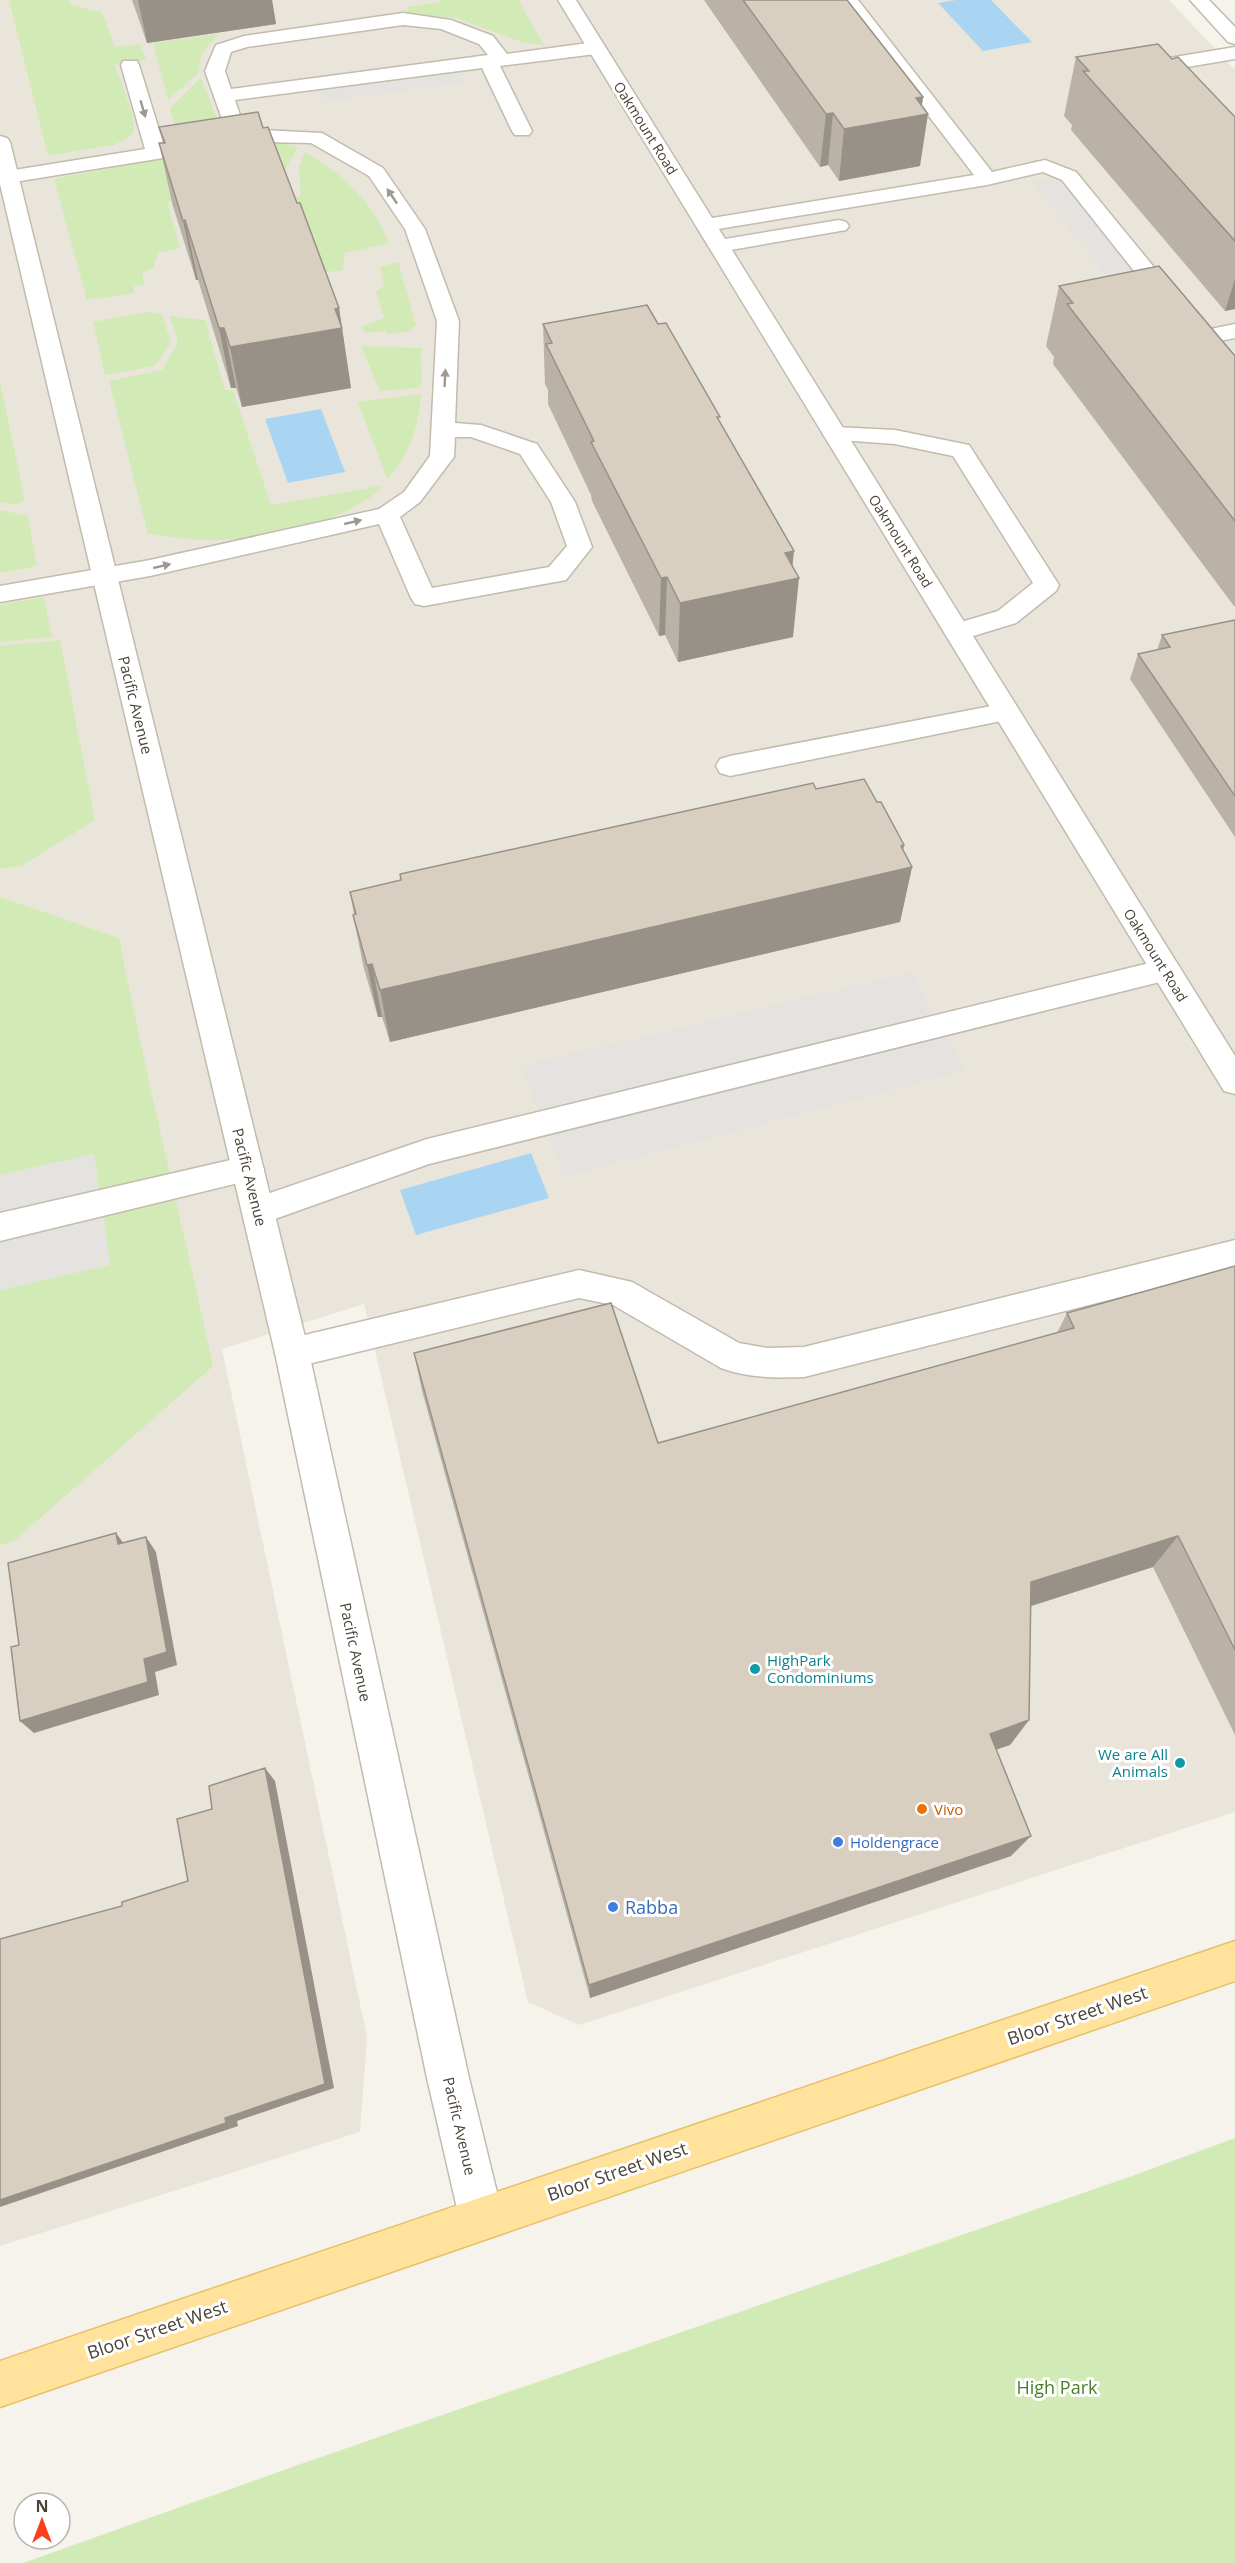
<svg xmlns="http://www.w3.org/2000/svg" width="1235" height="2563" font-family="'Open Sans',sans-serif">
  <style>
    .residential { fill: #eae5da }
    .green { fill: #d2eab5 }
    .parking { fill: #e5e3e0 }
    .water { fill: #a9d4f2 }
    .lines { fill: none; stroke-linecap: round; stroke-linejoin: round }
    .lane-casing { stroke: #c2bbae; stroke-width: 3 }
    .street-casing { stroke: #c2bbae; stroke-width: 3 }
    .primary-casing { stroke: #e6c16a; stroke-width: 3 }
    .lane { fill: #fff; fill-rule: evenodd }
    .street { fill: #fff; fill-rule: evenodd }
    .primary { fill: #ffe39c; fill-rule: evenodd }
    .wall { fill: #bab2a6 }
    .shaded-wall { fill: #979187 }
    .building { fill: #d8cfc1; stroke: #979187; stroke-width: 1.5 }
    .oneway { fill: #9c9892 }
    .culture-dot { fill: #0f9aa8; stroke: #fff; stroke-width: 2 }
    .food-dot { fill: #e8710a; stroke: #fff; stroke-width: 2 }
    .shop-dot { fill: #3f7fe0; stroke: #fff; stroke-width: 2 }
    .labels { text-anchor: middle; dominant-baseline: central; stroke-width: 6; stroke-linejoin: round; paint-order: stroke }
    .far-street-label { font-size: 14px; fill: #4b4439; stroke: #fff }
    .street-label { font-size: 15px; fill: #4b4439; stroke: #fff }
    .culture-label { font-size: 15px; fill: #0d838f; stroke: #fff; text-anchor: start }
    .food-label { font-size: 15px; fill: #c56008; stroke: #fff; text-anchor: start }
    .shop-label { font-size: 15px; fill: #366cbe; stroke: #fff; text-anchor: start }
    .near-shop-label { font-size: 18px; fill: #366cbe; stroke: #fff; text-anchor: start }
    .near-street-label { font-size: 18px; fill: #4b4439; stroke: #fff }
    .near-park-label { font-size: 18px; fill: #4a7f2a; stroke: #fff }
  </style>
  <rect width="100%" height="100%" fill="#f6f3ec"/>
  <polygon class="residential" points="0,0 1169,0 1235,70 1235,1812 579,2025 528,2002 364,1304 222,1349 367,2037 360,2132 0,2246"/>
  <g class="green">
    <path d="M9 0H69L71 5C82 6 90 12 101 11L115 47 140 44 146 60 114 64C119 78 138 120 133 132 129 139 120 142 113 145L48 156Z"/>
    <polygon points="440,0 518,0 544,45 524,43 456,18 407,13 408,7 440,2"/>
    <polygon points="219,34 201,54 199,72 168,100 153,43"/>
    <polygon points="201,78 217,119 176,130 170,108"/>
    <polygon points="253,141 284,143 298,148 286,167 286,179 167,202 180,248 158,253 153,268 142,272 145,285 134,286 134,293 87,300 54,179"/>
    <path d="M305 152C344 176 372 200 389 243L345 253 343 270 320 273 286 198 301 196 299 168Z"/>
    <polygon points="398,262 416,325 406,332 388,334 385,331 366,333 361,327 384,318 376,292 384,286 380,267"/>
    <polygon points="147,312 162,314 171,343 155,366 105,375 93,322"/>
    <path d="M170 316 205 320 225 390H233L271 505 380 486 382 488C337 526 266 540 208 540 188 540 168 536 148 534L109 381 162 370 178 342Z"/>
    <polygon points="361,346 421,348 422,381 419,388 380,391"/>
    <polygon points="0,382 25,501 15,505 0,502"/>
    <path d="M421 394C419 425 409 457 387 479L358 402Z"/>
    <polygon points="0,510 28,516 37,566 0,573"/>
    <polygon points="44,597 52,637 0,642 0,605"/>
    <polygon points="60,640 95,820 21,866 0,869 0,646"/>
    <path d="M0 897 119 938C147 1081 182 1223 213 1366L14 1541 0 1545V1290L110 1264 94 1154 0 1175Z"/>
    <polygon points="1235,2138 1235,2563 23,2563 298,2465 1132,2176"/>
  </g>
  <g class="parking">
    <polygon points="462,68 469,82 323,102 318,87"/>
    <polygon points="1060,178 1151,290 1121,294 1032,182"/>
    <polygon points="911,972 965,1071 563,1177 520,1066"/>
    <polygon points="94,1154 110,1265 0,1290 0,1175"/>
  </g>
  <g class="water">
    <polygon points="956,0 991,0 1032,42 983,51 938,3"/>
    <polygon points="321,409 345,472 288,483 265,419"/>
    <polygon points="531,1153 549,1198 416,1235 400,1190"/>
  </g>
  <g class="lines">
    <g class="lane-casing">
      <g id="lane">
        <polygon points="840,0 858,0 992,172 1045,160 1076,172 1180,299 1183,304 1180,309 1172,311 1164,309 1062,180 1043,172 987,185 706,231 699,229 696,225 699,221 706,219 974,175"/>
        <path d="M403 13 451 20 493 36 507 54 596 42 603 44 605 48 603 52 596 54 500 66 532 131 529 135H515L512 131 482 68 235 100 246 133 262 130 322 133 383 168 425 229 459 321 455 423 481 425 537 444 575 502 592 547 566 580 424 606 415 604 411 598 379 524 150 576 0 602V586L150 560 379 509 404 492 430 456 437 321 405 229 369 176 311 143 262 142 8 183 0 180 1 173 8 171 145 149 121 65 123 61H137L139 65 164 146 228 136 205 71 216 45 244 36ZM403 25 441 29 479 44 488 55 231 89 225 71 231 52 247 47ZM455 437H471L520 454 551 502 567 546 549 567 432 588 400 517 420 502 450 462 454 457Z"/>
        <polygon points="1235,47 1235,59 1169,70 1162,68 1160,64 1162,60 1169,58"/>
        <polygon points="839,220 846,222 849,226 846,230 719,252 712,250 708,246 712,242 719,240"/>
        <polygon points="1235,324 1235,338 1199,345 1191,343 1188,338 1191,333"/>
        <polygon points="835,427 895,430 969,445 1059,585 1056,591 1016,623 957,641 948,638 944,632 948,626 998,611 1033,583 953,456 895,444 827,439 823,434 827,429"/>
        <polygon points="1007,703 1016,706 1020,712 1016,718 730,776 720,773 716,766 720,759 730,756"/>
        <polygon points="1166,959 1176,962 1181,970 1176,978 429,1164 258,1225 247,1221 242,1211 247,1201 427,1139"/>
        <polygon points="248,1156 259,1160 264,1169 259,1178 0,1241 0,1213"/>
        <path d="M1235 1240V1268L804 1377C775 1378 748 1378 721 1368L613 1305 579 1298 292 1368 280 1364 275 1353 280 1342 292 1338 579 1270 632 1282 739 1343 767 1348 804 1347Z"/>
      </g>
    </g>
    <g class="street-casing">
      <g id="street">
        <polygon points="558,0 576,0 1235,1056 1235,1094 1224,1091"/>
        <polygon points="1190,0 1209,0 1235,27 1235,44 1228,42"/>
        <polygon points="0,136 7,138 10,142 309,1353 469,2078 503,2217 496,2232 481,2239 466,2232 459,2217 427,2078 275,1353 0,184"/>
      </g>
    </g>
    <g class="primary-casing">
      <polygon id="primary" points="1235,1941 1235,1981 0,2407 0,2361"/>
    </g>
    <use href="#lane" class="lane"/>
    <use href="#street" class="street"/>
    <use href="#primary" class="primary"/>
  </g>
  <g class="wall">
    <polygon points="132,0 272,0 276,24 147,43"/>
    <polygon points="704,0 847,0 923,97 922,106 920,166 839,181 828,165 820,167"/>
    <polygon points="1076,57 1172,59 1235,117 1235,309 1225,311 1071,130 1072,125 1064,116"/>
    <polygon points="159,127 263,128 297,203 339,308 351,388 242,407 236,388 231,388 198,280 196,280 172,203 159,143 163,143"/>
    <polygon points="1059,286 1235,356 1235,606 1234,606 1053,364 1054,357 1046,346"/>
    <polygon points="543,324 658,324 720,422 793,567 793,637 678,662 665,635 659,636 592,501 591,495 548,404 548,390 545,384"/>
    <polygon points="1235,620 1235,837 1130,679 1138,654 1157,650 1162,635"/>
    <polygon points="816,789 877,802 904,845 903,850 912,867 900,922 390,1042 382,1017 378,1017 364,969 353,915 354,915 350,892"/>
    <polygon points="1235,1266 1235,1735 1153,1567 1031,1606 1029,1720 1010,1745 996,1749 1011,1856 590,1998 422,1391 414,1353 658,1443 1057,1333 1067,1313"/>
  </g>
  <g class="shaded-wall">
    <polygon points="138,0 272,0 276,24 147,43"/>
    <polygon points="923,97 920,115 928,114 920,166 839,181 844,129 916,98"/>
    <polygon points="833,113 828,165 820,167 826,114"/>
    <polygon points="185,220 198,280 196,280 183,221"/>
    <polygon points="1235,279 1235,309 1225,311"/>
    <polygon points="339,308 351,388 242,407 230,347"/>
    <polygon points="219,328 224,328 236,388 231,388"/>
    <polygon points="794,551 791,580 799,578 793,637 678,662 680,603 785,553"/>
    <polygon points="667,577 665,635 659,636 661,578"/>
    <polygon points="904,845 899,870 912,867 900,922 390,1042 380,990"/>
    <polygon points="372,964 382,1017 378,1017 367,965"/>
    <polygon points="116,1533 127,1548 118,1544"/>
    <polygon points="1178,1536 1153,1567 1012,1612 1031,1582"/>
    <polygon points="146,1537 156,1552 177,1665 155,1672 159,1695 34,1733 20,1721"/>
    <polygon points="1029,1720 1010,1745 972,1758 990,1734"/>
    <polygon points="265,1768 275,1781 334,2088 237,2121 238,2126 0,2207 0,2200"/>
    <polygon points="1031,1836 1011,1856 590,1998 589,1985"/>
  </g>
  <g class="building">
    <polygon points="743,0 847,0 923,97 916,98 928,114 844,129 833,113 826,114"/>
    <polygon points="1158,44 1172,59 1178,57 1235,117 1235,241 1083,71 1089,71 1076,57"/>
    <polygon points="258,112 263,128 268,127 297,203 300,203 339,308 335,309 342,328 230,347 224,328 219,328 185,220 183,221 159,143 165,143 159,127"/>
    <polygon points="1159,266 1235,356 1235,521 1067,304 1073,303 1059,286"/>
    <polygon points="647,305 658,324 666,323 720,417 717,417 794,551 785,553 799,578 680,603 667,577 661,578 591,442 594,441 546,344 552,343 543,324"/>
    <polygon points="1235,620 1235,796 1138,654 1170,647 1162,635"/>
    <polygon points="864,779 877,802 881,802 904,845 901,846 912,867 380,990 372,964 367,965 353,915 356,914 350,892 401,880 400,874 813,783 816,789"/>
    <polygon points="1235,1266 1235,1650 1178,1536 1031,1582 1029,1720 990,1734 1031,1836 589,1985 414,1353 611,1303 658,1443 1074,1328 1067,1313"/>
    <polygon points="116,1533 118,1544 146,1537 167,1652 144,1659 148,1682 20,1721 11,1647 19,1645 8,1563"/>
    <polygon points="265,1768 325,2084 225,2118 226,2123 0,2200 0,1939 122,1906 122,1902 188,1881 177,1819 212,1809 209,1786"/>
  </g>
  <defs><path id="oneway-solid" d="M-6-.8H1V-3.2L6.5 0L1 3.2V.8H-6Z" transform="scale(1.5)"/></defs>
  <g class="oneway">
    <use href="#oneway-solid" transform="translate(143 109) rotate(74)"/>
    <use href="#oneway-solid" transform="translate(392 196) rotate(-124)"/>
    <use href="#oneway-solid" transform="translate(445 378) rotate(-87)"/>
    <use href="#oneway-solid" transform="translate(353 522) rotate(-13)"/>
    <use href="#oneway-solid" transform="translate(162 566) rotate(-13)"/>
  </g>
  <g class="culture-dot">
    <circle cx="755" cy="1669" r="6"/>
    <circle cx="1180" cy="1763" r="6"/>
  </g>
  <circle class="food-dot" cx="922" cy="1809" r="6"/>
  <g class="shop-dot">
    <circle cx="838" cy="1842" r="6"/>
    <circle cx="613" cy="1907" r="6"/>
  </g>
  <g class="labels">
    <g class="far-street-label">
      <text transform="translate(646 128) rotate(58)">Oakmount Road</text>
      <text transform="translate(901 541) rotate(58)">Oakmount Road</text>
      <text transform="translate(1156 955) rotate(58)">Oakmount Road</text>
    </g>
    <g class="street-label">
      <text transform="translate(136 705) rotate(76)">Pacific Avenue</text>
      <text transform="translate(250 1177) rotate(76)">Pacific Avenue</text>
      <text transform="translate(356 1652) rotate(78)">Pacific Avenue</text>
      <text transform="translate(460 2126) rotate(77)">Pacific Avenue</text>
    </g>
    <g class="culture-label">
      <text x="767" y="1660">HighPark<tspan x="767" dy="17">Condominiums</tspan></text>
      <text x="1168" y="1754" text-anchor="end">We are All<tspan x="1168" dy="17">Animals</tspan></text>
    </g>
    <g class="food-label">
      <text x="934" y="1809">Vivo</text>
    </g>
    <g class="shop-label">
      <text x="850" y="1842">Holdengrace</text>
    </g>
    <g class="near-shop-label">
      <text x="625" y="1907">Rabba</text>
    </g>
    <g class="near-street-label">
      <text transform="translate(1077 2015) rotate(-19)">Bloor Street West</text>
      <text transform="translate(617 2171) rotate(-19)">Bloor Street West</text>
      <text transform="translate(157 2329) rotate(-19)">Bloor Street West</text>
    </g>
    <g class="near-park-label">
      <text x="1057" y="2387">High Park</text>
    </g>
  </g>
  <g transform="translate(42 2521)"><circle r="28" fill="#ffffff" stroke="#b7b4b0" stroke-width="1.5"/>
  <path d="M0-4.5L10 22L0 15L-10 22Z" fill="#fc3f1d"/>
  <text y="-9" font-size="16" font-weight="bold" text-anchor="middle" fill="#4b4439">N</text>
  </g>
</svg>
